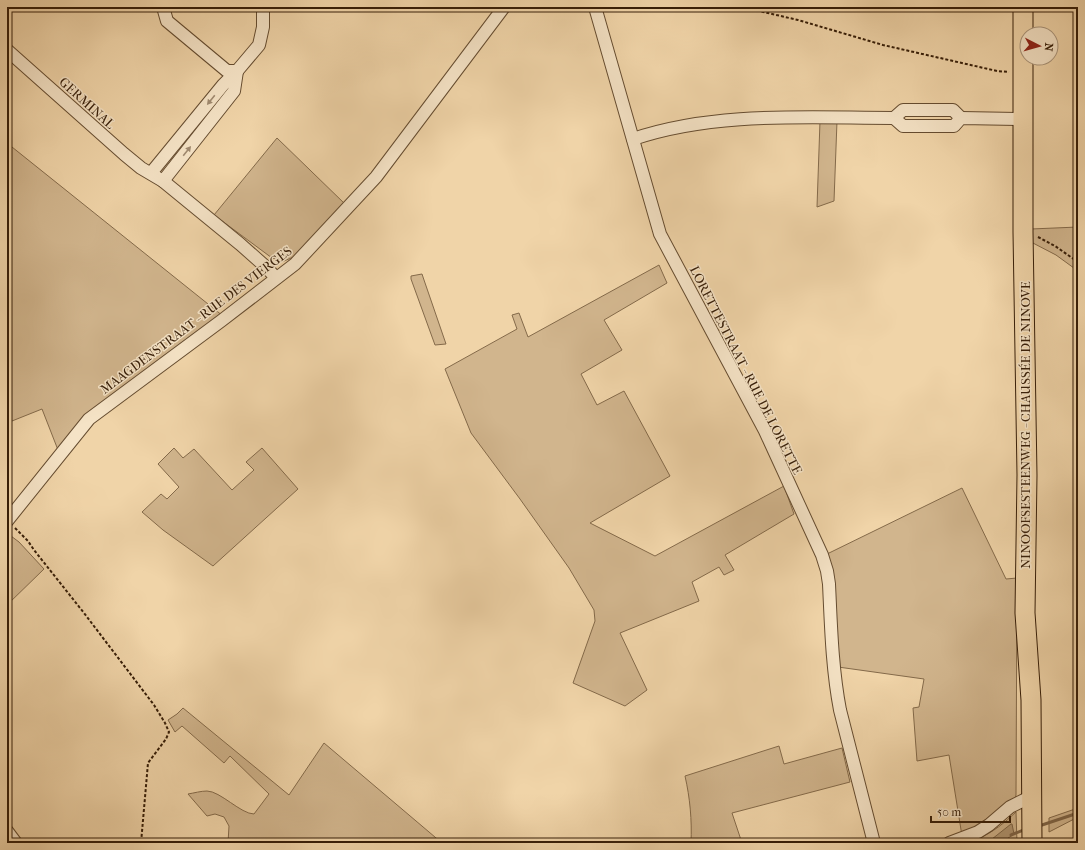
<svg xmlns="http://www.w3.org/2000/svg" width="1085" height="850" font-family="'IM FELL French Canon',serif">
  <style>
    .green { fill: #d1b58d; stroke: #846a4a }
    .water { fill: #b19672; stroke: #806648 }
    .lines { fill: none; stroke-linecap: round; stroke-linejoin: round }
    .stream { stroke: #806648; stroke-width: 3 }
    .street-casing { stroke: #654c30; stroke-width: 14 }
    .primary-casing { stroke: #371e08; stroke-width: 21 }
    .path { stroke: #371e08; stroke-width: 2; stroke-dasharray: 3 2; stroke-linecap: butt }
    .street { stroke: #f5e3c6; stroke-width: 12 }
    .primary { stroke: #f0d4a8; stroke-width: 19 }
    .oneway { fill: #a08a70 }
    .labels { text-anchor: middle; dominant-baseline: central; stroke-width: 3; stroke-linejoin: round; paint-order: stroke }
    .street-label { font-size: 13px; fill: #371e08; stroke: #f5e3c6 }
  </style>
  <rect width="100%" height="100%" fill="#f0d4a8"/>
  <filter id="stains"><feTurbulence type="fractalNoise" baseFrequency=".005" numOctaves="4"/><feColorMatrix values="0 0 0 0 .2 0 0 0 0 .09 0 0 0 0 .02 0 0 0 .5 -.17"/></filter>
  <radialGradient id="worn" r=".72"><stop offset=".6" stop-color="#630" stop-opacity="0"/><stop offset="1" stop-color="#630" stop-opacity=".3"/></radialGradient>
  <g class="green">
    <polygon points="820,121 837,121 834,201 817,207"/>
    <polygon points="277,138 345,204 296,256 284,261 272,258 214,215"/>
    <polygon points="7,143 223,316 58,450 42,409 7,423"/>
    <polygon points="1078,227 1078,271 1056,255 1031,242 1031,229"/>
    <polygon points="659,265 667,283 604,320 622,350 581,374 597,405 624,391 670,476 590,523 655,556 784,486 794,514 725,555 734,570 724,575 719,567 692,582 699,601 620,633 647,690 625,706 573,683 595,621 594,610 569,568 520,499 471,433 445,369 517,329 512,315 519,313 528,337"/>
    <polygon points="422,274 424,280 446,344 435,345 411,279 411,276"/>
    <polygon points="174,448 183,458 194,449 232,490 254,470 246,462 262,448 298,489 213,566 163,530 142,512 161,494 167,499 179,487 158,464"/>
    <polygon points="962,488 1006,579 1017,578 1016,795 1015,800 1011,805 962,836 949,755 917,761 913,708 919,707 924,679 838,667 827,554"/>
    <polygon points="7,533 19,542 44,569 7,605"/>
    <path d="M183 708 289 795 324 743 442 843H228L229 826 224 817 215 814 207 816 188 794C194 793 201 791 207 791 220 791 241 814 254 814L269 794 230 756 224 763 182 726 175 732 168 720 177 714Z"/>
    <path d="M779 746 784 764 842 748 850 782 732 813 742 843H691C692 820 690 798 685 776Z"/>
    <polygon points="1078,808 1078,817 1049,832 1049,818"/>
    <path d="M1016 812 1017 843H979L978 838C993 833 1005 822 1016 812Z"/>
  </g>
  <polygon class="water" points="1011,824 1012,824 1014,834 1001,843 987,843"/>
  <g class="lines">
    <g class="stream">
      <polyline points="1039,826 1078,813"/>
      <polyline points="1011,835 1026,829"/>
    </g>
    <g class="street-casing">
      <g id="street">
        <polyline points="163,7 167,21 227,71 237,71"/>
        <path d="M595 7 660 234 765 431 822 555 827 571 829 584C831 626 832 668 840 710L874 843"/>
        <polyline points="7,50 124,154 141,168 163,181 240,244 266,267 276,278"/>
        <polyline points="894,118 903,110 953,110 961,118"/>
        <path d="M633 139C715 111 808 118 894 118L903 126H954L961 118 1022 119"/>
        <polyline points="151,173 223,85 237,71 259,45 263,27 263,7"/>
        <polyline points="163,181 234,91 237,71"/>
        <polyline points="7,521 89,419 221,321 295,264 376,177 504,7"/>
        <polyline points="7,831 16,843"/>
        <polyline points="949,843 978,832 989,825 1010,807 1032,796"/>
      </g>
    </g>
    <g class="primary-casing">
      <polyline id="primary" points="1023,7 1023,232 1027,475 1025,613 1031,700 1032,843"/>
    </g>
    <g class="path">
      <polyline points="742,7 798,20 883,45 997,71 1009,72"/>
      <polyline points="1038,237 1055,246 1078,262"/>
      <polyline points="15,528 28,541 34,550 84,613 154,705 165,723 169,732 166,739 148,763 141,843"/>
    </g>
    <use href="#street" class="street"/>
    <use href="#primary" class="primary"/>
  </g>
  <defs><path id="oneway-solid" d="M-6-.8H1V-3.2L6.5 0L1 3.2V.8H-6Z"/></defs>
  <g class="oneway">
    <use href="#oneway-solid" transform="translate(211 100) rotate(129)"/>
    <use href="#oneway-solid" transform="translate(187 151) rotate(-51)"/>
  </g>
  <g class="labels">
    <g class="street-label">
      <text transform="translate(87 103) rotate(42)">GERMINAL</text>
      <text transform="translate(196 320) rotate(-37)">MAAGDENSTRAAT - RUE DES VIERGES</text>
      <text transform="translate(746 370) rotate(63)">LORETTESTRAAT - RUE DE LORETTE</text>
      <text transform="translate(1025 425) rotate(-90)">NINOOFSESTEENWEG - CHAUSSÉE DE NINOVE</text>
    </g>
  </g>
  <rect width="1085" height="850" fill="none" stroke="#f0d4a8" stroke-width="24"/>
  <rect x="8" y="8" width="1069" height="834" fill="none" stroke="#371e08" stroke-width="2"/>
  <rect x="12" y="12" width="1061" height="826" fill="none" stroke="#371e08"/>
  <g transform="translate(1039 46) rotate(96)"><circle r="19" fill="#f5e3c6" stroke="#a9947a"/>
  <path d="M0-3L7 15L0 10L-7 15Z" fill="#8f2418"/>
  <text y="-6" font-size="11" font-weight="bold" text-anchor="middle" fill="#371e08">N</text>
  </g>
  <path d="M931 816v6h79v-6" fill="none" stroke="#371e08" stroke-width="2"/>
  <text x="937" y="816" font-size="12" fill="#371e08" stroke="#f5e3c6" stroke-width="3" paint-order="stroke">50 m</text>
  <rect width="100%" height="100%" filter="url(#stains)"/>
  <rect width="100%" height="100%" fill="url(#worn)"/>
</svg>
